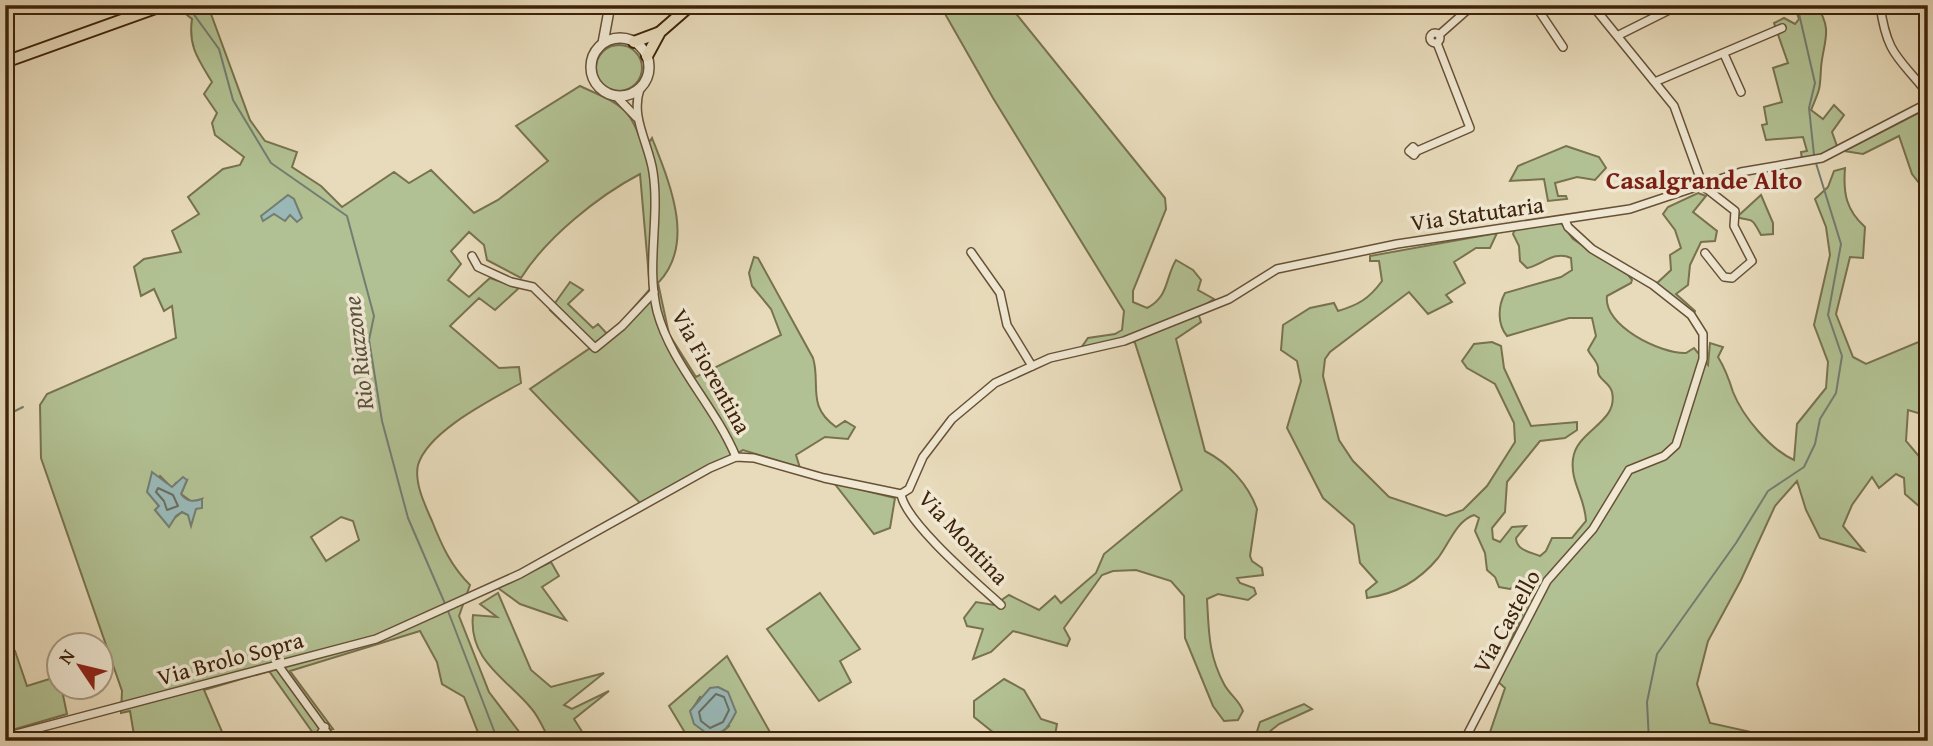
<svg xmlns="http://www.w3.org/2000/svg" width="1933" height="746" font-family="'Gentium Book Plus',serif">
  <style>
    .green { fill: #b2c193; stroke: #78724e; stroke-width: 2; fill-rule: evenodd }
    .water { fill: #99b9b8; stroke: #747d72; stroke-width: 2 }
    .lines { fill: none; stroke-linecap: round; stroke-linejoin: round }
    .shore { stroke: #6b6e61; stroke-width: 2 }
    .stream { stroke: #747d72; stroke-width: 2 }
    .minor-casing { stroke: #685136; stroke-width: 10 }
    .tertiary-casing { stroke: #685136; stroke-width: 12 }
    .primary-casing { stroke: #3d230a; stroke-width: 14 }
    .minor { stroke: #f0e8d3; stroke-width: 7 }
    .tertiary { stroke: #f0e8d3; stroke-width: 9 }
    .primary { stroke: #e8dbbb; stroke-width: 10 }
    .labels { text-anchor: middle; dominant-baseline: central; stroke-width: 7; stroke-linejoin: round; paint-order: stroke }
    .street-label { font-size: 23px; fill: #3d230a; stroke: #f0e8d3 }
    .water-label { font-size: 24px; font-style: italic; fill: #59503e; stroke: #f0e8d3 }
    .quarter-label { font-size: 26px; font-weight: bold; fill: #7a1f14; stroke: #f0e8d3 }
  </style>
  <rect width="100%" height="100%" fill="#e8dbbb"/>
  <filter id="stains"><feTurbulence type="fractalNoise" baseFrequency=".00286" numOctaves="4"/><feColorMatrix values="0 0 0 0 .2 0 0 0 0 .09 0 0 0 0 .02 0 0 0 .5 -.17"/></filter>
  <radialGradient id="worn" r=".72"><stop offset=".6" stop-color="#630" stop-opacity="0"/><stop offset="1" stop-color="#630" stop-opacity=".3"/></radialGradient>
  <g class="green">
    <path d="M181 5H203L211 14 250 120 265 141 297 152 292 167 321 186 342 207 394 172 409 183 431 170 474 213 498 200 548 161 516 126 580 86C621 105 630 105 644 150L652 138C670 184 696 244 658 283L669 334 696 377 781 335 771 309 752 286 749 273 754 257 758 258 813 358C821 384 806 406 836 427L845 421 855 427 848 439 825 437 796 455 800 468 743 450 641 504 530 389 590 348 550 310 570 282 583 290 568 304 593 328 598 324 609 336 650 289 640 174C598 196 546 238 521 278L487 260 484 245 469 232 451 251 461 264 448 280 469 297 490 278 519 288 495 310 479 298 450 326 499 368 519 367 521 383C491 400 428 431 418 465 414 483 425 505 432 521 442 546 451 566 470 585L459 616 489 692 520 733 523 741H477L479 735 464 697 442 684 437 662 420 631 290 671 333 729 313 733 269 671 204 690 226 741H147L134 735 130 711 121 713 122 691 41 458 40 405 47 394 176 338 172 306 164 311 154 289 141 296 134 267 144 259 181 252 172 231 199 214 188 197 223 169 240 165 244 157 215 135 212 123 217 113 204 94 212 82C198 59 188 46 192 19L177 7ZM160 476 172 488 176 483 187 480 181 494 192 502 202 499 191 516 182 512 172 520 162 518 155 510 159 506 148 492ZM341 517 353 521 359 540 326 561 311 537Z"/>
    <path d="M940 5H1009L1165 198 1166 209 1133 291V302L1147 308C1169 297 1165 278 1176 260L1193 270 1201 280 1198 290 1214 299 1197 310 1201 322 1176 339 1205 451C1228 463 1248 484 1257 509L1250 556 1252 561 1262 568 1263 575 1237 578 1240 583 1254 588 1256 594 1248 600 1218 594 1207 599C1209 631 1208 654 1224 684 1229 694 1239 700 1243 711L1238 720 1224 721 1213 706 1185 638 1184 596 1171 581 1136 570 1113 571 1102 575 1064 628 1070 639 1067 646 1013 631 991 652 973 659 983 629 967 626 964 618 976 602 994 605 1009 595 1039 610 1055 596 1061 603 1096 573 1104 554 1182 490 1135 343 1130 340 1081 348 1088 338 1115 334 1122 330 1124 311 993 98Z"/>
    <path d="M1794 5H1816C1834 30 1823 42 1821 68 1820 90 1820 89 1811 110L1823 119 1834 105 1844 115 1832 132 1837 146 1819 156 1802 159 1801 152 1807 151 1803 137 1766 140 1762 125 1767 124 1764 107 1782 102 1773 68 1788 63 1774 23 1784 18 1795 24 1799 19Z"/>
    <circle cx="619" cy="68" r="23"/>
    <polygon points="1928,108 1928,180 1923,188 1912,174 1899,136 1863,154 1844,151"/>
    <polygon points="1566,146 1599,157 1606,168 1595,180 1577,177 1555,183 1558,196 1566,196 1567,199 1548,201 1544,179 1510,181 1518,166"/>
    <path d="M1845 168C1843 193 1846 210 1865 227L1863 258 1850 257 1836 314 1853 357 1866 364 1928 338V416L1908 410 1906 441 1928 467 1919 495 1928 501V514L1905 494 1904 478 1896 474 1879 488 1872 477 1852 505 1843 526 1864 551 1820 538 1806 510 1797 481 1775 506 1741 580 1708 641 1697 684 1710 723 1791 741H1487L1505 688 1494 678C1501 659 1528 609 1527 594L1518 585 1510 589 1499 587 1495 577 1487 570 1485 553 1475 531 1479 518 1474 515C1456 521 1449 544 1438 558 1419 581 1396 594 1367 598L1366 591 1377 582 1360 563 1354 525 1323 498 1287 428 1301 381 1297 361 1281 350 1283 325 1310 308 1334 303 1338 311C1358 305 1369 299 1382 281L1379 261H1370V256L1497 233 1490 248H1476L1454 262 1465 283 1446 295 1452 302 1428 314 1409 292 1330 352 1325 359 1323 376 1339 440 1353 461 1389 497 1446 516 1463 510 1487 486 1515 442 1514 423 1495 384 1467 368 1462 361 1474 344 1492 342 1501 346 1504 368 1531 426 1577 422V430L1565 438 1540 441 1507 482 1505 512 1492 528 1493 539 1500 542 1512 527 1526 526 1516 538C1516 550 1530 552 1540 556L1546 551 1552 538H1572L1586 521C1585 497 1570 482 1573 459 1576 430 1619 423 1612 392 1610 384 1602 381 1599 375 1596 368 1600 371 1597 364 1595 359 1591 356 1588 350L1596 336 1592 318H1569L1507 336C1497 324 1498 306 1505 293L1561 277 1572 270 1571 258C1554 250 1542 265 1527 268L1520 261 1519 246 1513 234 1515 229 1561 223 1573 239 1628 275 1632 280 1631 283 1607 296C1603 326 1661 354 1686 353L1694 348 1708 365 1710 343 1723 347 1718 357C1726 370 1729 379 1733 392 1743 417 1770 449 1794 460L1797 424 1826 388 1828 362 1814 325 1830 255 1826 227 1815 199 1828 187 1834 171Z"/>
    <polygon points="1698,193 1706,196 1693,212 1717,231 1715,241 1701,242 1690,265 1688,285 1676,294 1695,311 1692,317 1655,285 1671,270 1670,255 1681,248 1675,230 1663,214 1668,207"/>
    <path d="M1761 195 1773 223V234L1761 235C1750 214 1753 223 1737 217Z"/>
    <polygon points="834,483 895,498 890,528 874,534"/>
    <polygon points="551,562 559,576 542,587 566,620 520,604 498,588"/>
    <path d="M498 593 531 670 551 687 604 673 564 705 572 709 609 691 574 719 588 741H550C544 730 539 717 531 708 507 679 468 660 473 615L497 617 480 604Z"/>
    <polygon points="820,593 860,649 840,661 851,682 819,701 767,629"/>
    <polygon points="15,651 27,686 59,676 67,714 12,730 5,694 5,653"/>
    <path d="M727 656 775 741H690L669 706ZM700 697 729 726 720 734 709 735 691 711Z"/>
    <polygon points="1004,679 1024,690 1041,719 1057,724 1054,741 1004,741 974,717 974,701"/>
    <polygon points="1304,704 1312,709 1279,724 1263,737 1264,741 1254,741 1260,722"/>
  </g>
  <g class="water">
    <polygon points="288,195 294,199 302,218 297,222 290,215 285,221 274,214 263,221 261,216"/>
    <path d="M152 472 172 487 183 477 187 480 181 494C187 502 193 502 202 499V508L196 509 191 526 188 515 182 512 176 516 169 527 155 510 159 506 147 492Z"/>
    <path d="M718 687 728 692 736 712C729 726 725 734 709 735L694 724 690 711 710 688Z"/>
  </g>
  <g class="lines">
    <g class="shore">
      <polygon points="158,488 173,495 178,506 167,510 164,501 156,492"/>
      <polygon points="716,694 724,697 729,710 723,722 710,728 701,721 699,712"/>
    </g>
    <g class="stream">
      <polyline points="187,5 219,49 233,100 271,163 347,216 374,316 369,340 382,421 408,518 446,606"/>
      <polyline points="1797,5 1815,83 1809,108 1814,155"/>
      <polyline points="5,416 23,407"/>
      <polyline points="448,611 498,741"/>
      <polyline points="1649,741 1647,702 1657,654 1736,543 1768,491 1804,467 1815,444 1820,419 1836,393 1842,356 1828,315 1841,244 1815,160"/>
    </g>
    <g class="minor-casing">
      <g id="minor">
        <polyline points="1535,5 1563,47"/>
        <polyline points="1592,5 1674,106 1703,186 1735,211 1734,226 1752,261 1732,278 1724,277 1705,253"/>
        <path d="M1880 5C1887 56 1899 57 1928 94"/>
        <circle cx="1435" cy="38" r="5"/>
        <polyline points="1439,35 1473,5"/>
        <polyline points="1619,35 1679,5"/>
        <polyline points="1724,54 1741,92"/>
        <polyline points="1657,81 1782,28"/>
        <path d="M640 89C630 117 649 144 653 172 660 218 646 265 657 311 671 364 715 406 736 457"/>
        <polyline points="616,96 636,117"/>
        <polyline points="1417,151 1413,147 1409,151 1414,155 1417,151 1470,128 1437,43"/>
        <polyline points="971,252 1000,293 1007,325 1032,366"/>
        <polyline points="472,256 478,267 511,282 533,287 595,348 622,326 654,292"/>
        <path d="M901 494C905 522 978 584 1001 605"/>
        <polyline points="278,665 333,741"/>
        <polyline points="5,737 376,639 520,574 710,468 736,457 754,458 824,478 901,494 909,489 923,457 952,419 995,383 1050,358 1124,341 1229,299 1277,269 1397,244 1630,209 1741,172 1822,158 1928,103"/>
        <polyline points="316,741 325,727"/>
        <polyline points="1464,741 1547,581 1593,529 1629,470 1664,456 1676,445 1703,359 1703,334 1691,315 1653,285 1592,249 1568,227 1565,220"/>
      </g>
    </g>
    <g class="tertiary-casing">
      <g id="tertiary">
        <circle cx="620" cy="67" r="29"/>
        <polyline points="603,43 610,5"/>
      </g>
    </g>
    <g class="primary-casing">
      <g id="primary">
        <polyline points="634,42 658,33"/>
        <polyline points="647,56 660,32 691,5"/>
        <polyline points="5,62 164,5"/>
      </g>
    </g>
    <use href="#minor" class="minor"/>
    <use href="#tertiary" class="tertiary"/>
    <use href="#primary" class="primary"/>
  </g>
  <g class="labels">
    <g class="street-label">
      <text transform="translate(1477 213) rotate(-8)">Via Statutaria</text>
      <text transform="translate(712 371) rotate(61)">Via Fiorentina</text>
      <text transform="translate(964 537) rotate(47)">Via Montina</text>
      <text transform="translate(1506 621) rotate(-61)">Via Castello</text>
      <text transform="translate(230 658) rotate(-15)">Via Brolo Sopra</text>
    </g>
    <g class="water-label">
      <text transform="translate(358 353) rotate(-97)">Rio Riazzone</text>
    </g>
    <g class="quarter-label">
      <text x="1704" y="179">Casalgrande Alto</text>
    </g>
  </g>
  <rect width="1933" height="746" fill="none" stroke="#e8dbbb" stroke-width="28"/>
  <rect x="7" y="7" width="1919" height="732" fill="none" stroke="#3d230a" stroke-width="3.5"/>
  <rect x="14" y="14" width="1905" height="718" fill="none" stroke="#3d230a" stroke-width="2"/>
  <g transform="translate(80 666) rotate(305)"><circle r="33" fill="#f0e8d3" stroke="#a89983" stroke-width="2"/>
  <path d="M0-5L12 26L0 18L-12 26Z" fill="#8f2418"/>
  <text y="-10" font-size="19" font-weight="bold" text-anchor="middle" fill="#3d230a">N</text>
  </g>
  <rect width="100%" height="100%" filter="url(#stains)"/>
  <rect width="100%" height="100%" fill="url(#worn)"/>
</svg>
